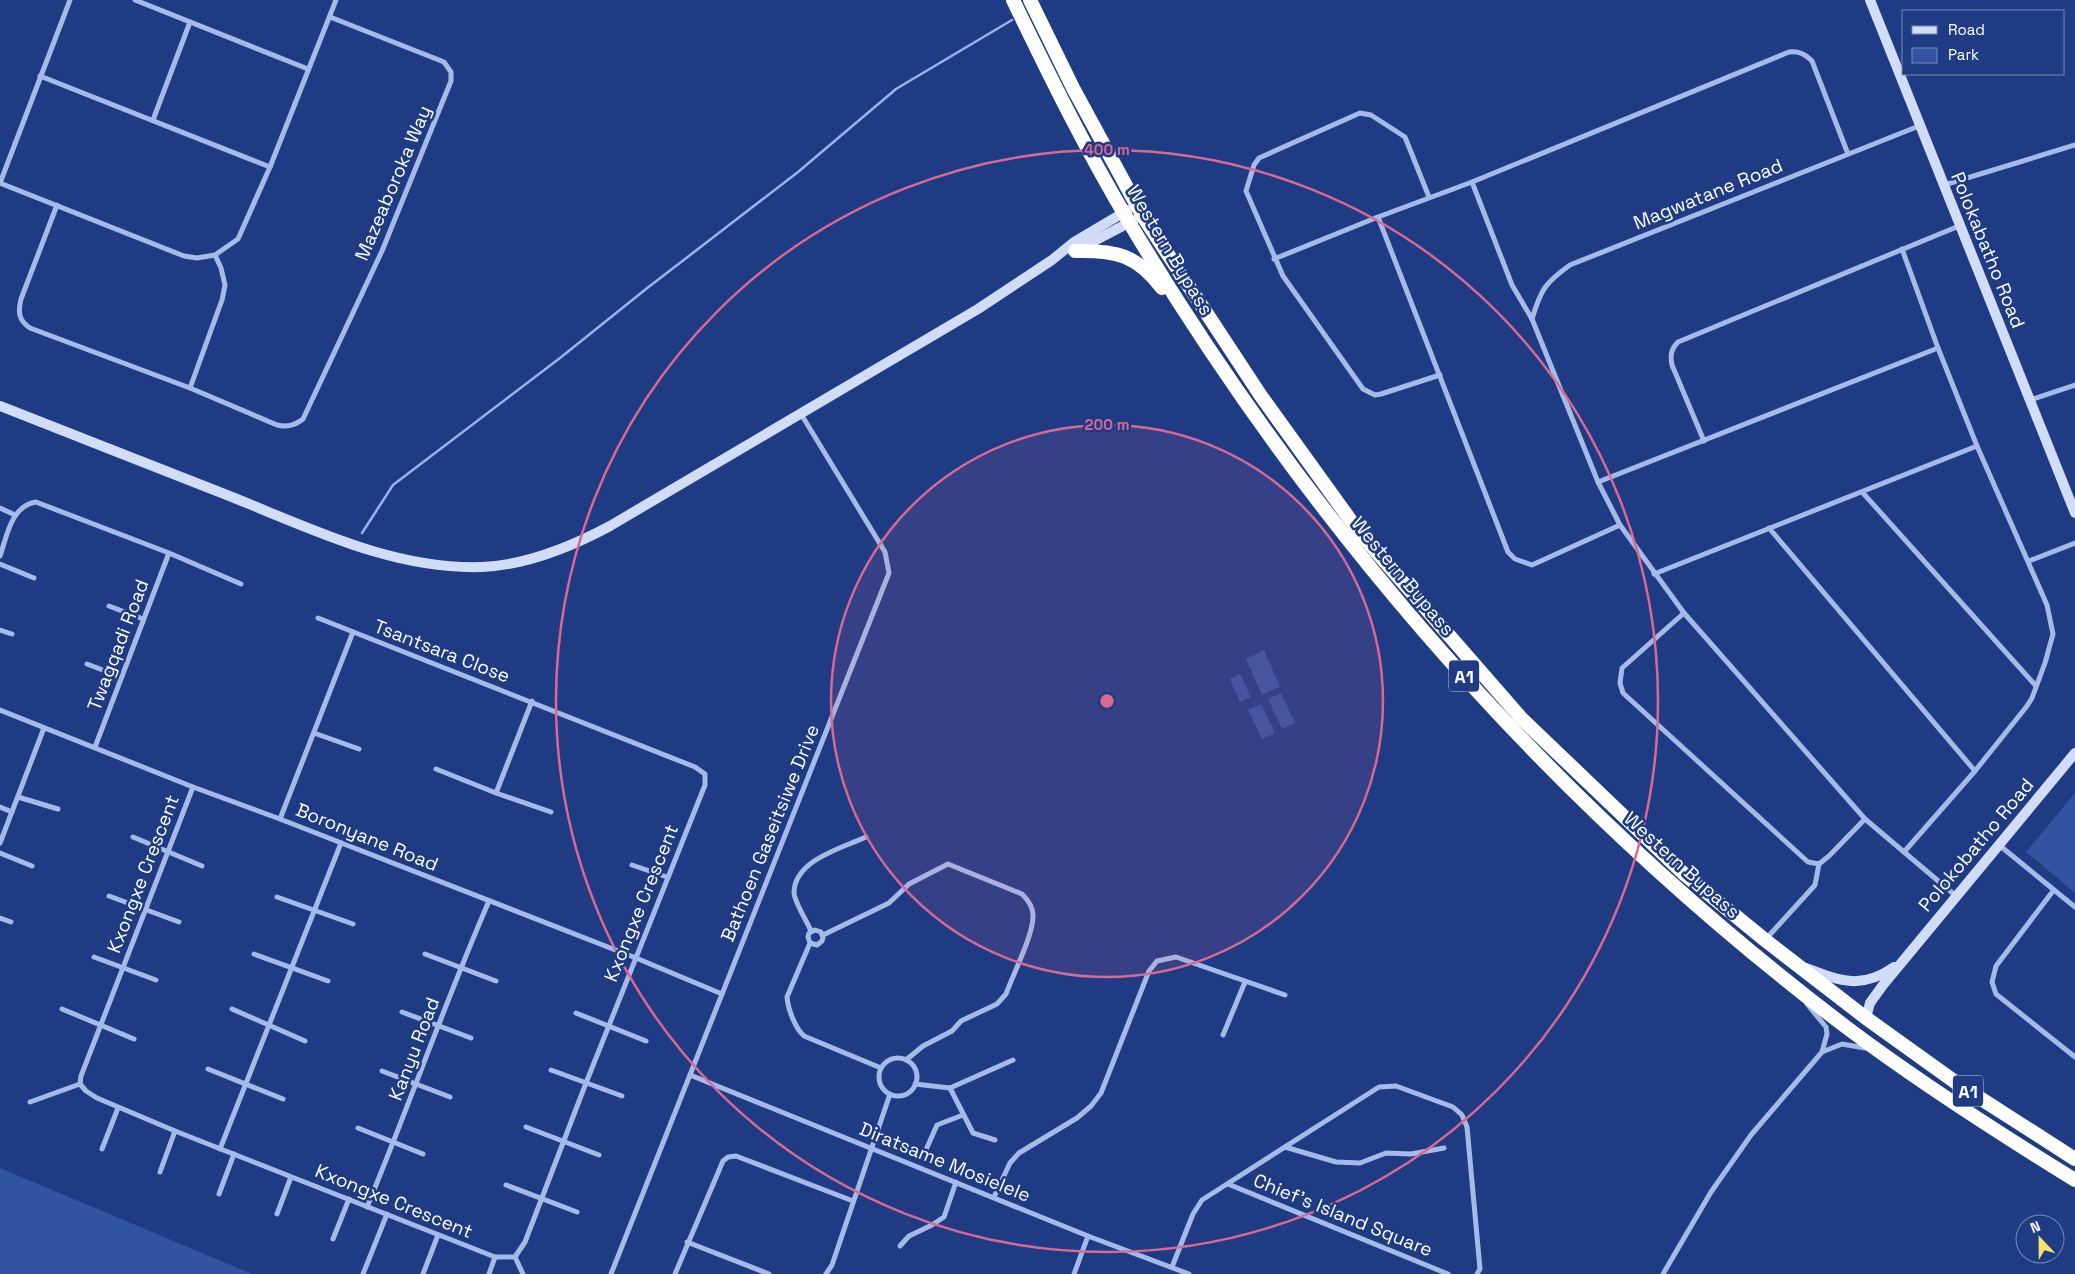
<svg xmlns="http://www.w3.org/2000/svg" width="2075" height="1274" font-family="'Space Grotesk',sans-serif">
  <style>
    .green { fill: #3253a1 }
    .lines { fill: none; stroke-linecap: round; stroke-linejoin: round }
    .stream { stroke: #9ab3eb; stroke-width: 2.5 }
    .street { stroke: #a6bae9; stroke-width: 5 }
    .secondary { stroke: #d1dcf7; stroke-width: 10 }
    .highway { stroke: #fff; stroke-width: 14 }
    .ring { fill: none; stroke: #d76994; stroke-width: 2.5 }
    .labels { text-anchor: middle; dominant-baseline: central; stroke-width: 5; stroke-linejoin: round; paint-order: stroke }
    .shield { fill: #1f3b84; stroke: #bcc4da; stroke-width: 1 }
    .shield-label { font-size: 18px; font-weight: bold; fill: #fff }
    .street-label { font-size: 19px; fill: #fff; stroke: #1f3b84 }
    .centre { fill: #d76994; stroke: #1f3b84; stroke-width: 2.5 }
    .ring-label { font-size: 15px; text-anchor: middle; font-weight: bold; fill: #d76994; stroke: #1f3b84; stroke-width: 5; stroke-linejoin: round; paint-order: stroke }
  </style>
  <rect width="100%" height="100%" fill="#1f3b84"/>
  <g class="green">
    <polygon points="1264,650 1280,687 1262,695 1246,659"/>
    <polygon points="1240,674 1251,697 1240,702 1230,679"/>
    <polygon points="1281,693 1295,723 1282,729 1268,699"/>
    <polygon points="1261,704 1275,733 1262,739 1248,710"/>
    <polygon points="2075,793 2075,893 2026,852"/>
    <polygon points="0,1168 252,1274 0,1274"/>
  </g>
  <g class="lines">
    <polyline class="stream" points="362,533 393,485 560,358 646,289 798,172 896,89 1012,20"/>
    <g class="street">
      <polyline points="135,0 308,69"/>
      <polyline points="40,76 270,167"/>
      <polyline points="153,120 190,22"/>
      <polyline points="1472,182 1512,285 1532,319 1598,482 1620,525 1684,613 1865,819 1956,896"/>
      <polyline points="0,183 184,256 197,258 215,255 238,239 270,167 336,0"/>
      <polyline points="0,183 70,0"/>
      <polyline points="1944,185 2075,145"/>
      <polyline points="1429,197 1405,137 1371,115 1360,113 1259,158 1254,165 1246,191 1283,276 1363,389 1375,395 1381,394 1440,375"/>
      <path d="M57 205 21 299C18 311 18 320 30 328L190 388 277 425C287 427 294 426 303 419L382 251 451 81V72L444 62 330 17"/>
      <polyline points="1378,217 1508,552 1515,559 1532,565 1620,525"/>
      <polyline points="1902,249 1938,348 1977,446 2047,605 2053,634 2045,663 2032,698 2027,706 1975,771 1904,852"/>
      <path d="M1274 259 1378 217 1472 182 1789 52C1799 51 1805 54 1812 61L1848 154"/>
      <path d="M1532 319C1541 289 1545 283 1570 265L1919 126"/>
      <polyline points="190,388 222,300 225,285 221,268 215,255"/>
      <polyline points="2030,400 2075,385"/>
      <path d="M1704 441 1672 365C1670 355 1671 349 1678 342L1959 226"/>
      <polyline points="1598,482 1938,348"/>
      <polyline points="1863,493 2036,686"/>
      <polyline points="0,508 15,515"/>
      <polyline points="1769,528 1975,771"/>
      <path d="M0 556C7 536 11 506 36 502L169 553 241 584"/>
      <polyline points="2029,561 2075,543"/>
      <polyline points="0,564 34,578"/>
      <polyline points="1654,574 1977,446"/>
      <polyline points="109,606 143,619"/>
      <polyline points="1684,613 1622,668 1620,683 1623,693 1808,862 1819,864 1829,856 1865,819"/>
      <polyline points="0,630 12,634"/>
      <polyline points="87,664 121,677"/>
      <polyline points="0,710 193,787 280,819 636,958 722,994"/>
      <polyline points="314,733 359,749"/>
      <polyline points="95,747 169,553"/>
      <polyline points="436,769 496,793 551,812"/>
      <polyline points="193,787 81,1076 80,1084 86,1091 97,1098 175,1131 495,1257 515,1257 525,1242 586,1083 705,785 705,774 695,767 318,618"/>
      <polyline points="496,793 532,701"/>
      <polyline points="18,797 58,809"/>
      <polyline points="0,807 12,812"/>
      <polyline points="280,819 353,632"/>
      <polyline points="133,837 202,866"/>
      <polyline points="0,843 44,728"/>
      <polyline points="1999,845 2075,907"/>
      <polyline points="0,853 32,866"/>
      <polyline points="632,865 667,877"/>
      <polyline points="2053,891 1996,966 1992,982 1996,994 2075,1057"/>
      <polyline points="109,896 179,922"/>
      <polyline points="277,897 353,924"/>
      <polyline points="0,918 11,922"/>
      <path d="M811 931C807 921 794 902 794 892 795 860 842 848 866 837"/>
      <path d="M823 935 889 903 909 884 948 864 1022 894C1028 900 1033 907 1033 915 1034 934 1013 974 1006 994L997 1004 961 1021 952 1031 923 1046 906 1060"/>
      <polyline points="1765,940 1815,885 1819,864"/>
      <path d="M810 943 817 945 822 941 823 938 821 932 815 930 809 933 808 937 810 943 787 997C788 1009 795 1028 804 1036L881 1068"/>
      <polyline points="254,954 328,981"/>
      <polyline points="425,954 496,981"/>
      <polyline points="94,957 156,980"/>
      <polyline points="62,1009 134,1039"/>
      <polyline points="232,1009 305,1041"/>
      <polyline points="402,1012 471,1038"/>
      <polyline points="576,1013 646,1041"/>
      <polyline points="1223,1035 1245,982"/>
      <polyline points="1822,1052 1842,1044 1865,1048"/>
      <circle cx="898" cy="1077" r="19"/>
      <polyline points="208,1069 283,1099"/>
      <polyline points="551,1070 622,1096"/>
      <polyline points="382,1071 450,1097"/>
      <polyline points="690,1075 1088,1236 1189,1274"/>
      <polyline points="915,1084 950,1088 1013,1060"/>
      <polyline points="950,1088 973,1133 995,1140"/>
      <polyline points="30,1102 80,1084"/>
      <polyline points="526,1127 599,1155"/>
      <polyline points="358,1128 423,1154"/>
      <polyline points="1285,1147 1336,1162 1360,1163 1386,1153 1411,1154 1444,1148"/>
      <polyline points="102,1149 118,1108"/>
      <polyline points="220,1149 341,843"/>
      <polyline points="925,1152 937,1125 963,1115"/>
      <polyline points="160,1172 175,1131"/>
      <polyline points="1228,1184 1448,1274"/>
      <polyline points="506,1185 577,1212"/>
      <polyline points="219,1194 234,1154"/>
      <polyline points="994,1197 1010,1163 1019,1153 1077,1118 1091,1106 1101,1093 1149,971 1157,961 1176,957 1285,995"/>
      <path d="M367 1207C409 1106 445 1002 489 901"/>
      <polyline points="277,1214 291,1177"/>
      <polyline points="333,1239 349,1199"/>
      <polyline points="687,1242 769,1274"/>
      <polyline points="900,1246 909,1236 932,1225 944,1217 956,1182"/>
      <polyline points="515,1257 523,1274"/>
      <polyline points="1172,1267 1193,1214 1202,1200 1379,1087 1396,1086 1453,1107 1462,1115 1467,1127 1480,1269 1477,1274"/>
      <polyline points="363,1274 387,1214"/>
      <polyline points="423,1274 438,1235"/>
      <polyline points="489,1274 495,1257"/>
      <polyline points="611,1274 889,573 885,552 801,414"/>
      <polyline points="675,1274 723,1161 728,1157 736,1156 853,1201"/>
      <polyline points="826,1274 832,1265 890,1094"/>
      <polyline points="1074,1274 1088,1236"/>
      <polyline points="1663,1274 1711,1192 1751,1135 1822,1052 1827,1034 1826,1027 1807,1004"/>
    </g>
    <g class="secondary">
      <polyline points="1870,0 2075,513"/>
      <polyline points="1077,250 1134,220"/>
      <path d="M0 406C77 436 155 467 232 497 312 529 394 570 482 567 527 565 571 547 610 526L978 309 1052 260 1074 242 1128 210"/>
      <path d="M1806 968C1840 981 1861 990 1894 967"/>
      <polyline points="1866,1018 1870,1003 1883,985 2075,753"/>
    </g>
    <g class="highway">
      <path d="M1013 0C1049 75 1086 150 1129 222 1316 535 1556 807 1846 1027 1919 1082 1997 1132 2075 1180"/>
      <polyline points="1030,0 1073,88 1142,215 1261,396 1359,532 1521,718 1683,873 1765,940 1866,1018 1958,1084 2075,1159"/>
      <path d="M1075 251C1116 250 1137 255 1162 288"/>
    </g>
  </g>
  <circle cx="1107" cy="701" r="276" fill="#d76994" fill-opacity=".12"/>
  <g class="ring">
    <circle cx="1107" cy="701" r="276"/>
    <circle cx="1107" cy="701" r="551"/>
  </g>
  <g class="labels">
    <g class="shield">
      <rect x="1449" y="660.5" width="30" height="31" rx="4"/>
      <rect x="1953" y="1075.5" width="30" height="31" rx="4"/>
    </g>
    <g class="shield-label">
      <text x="1464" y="676">A1</text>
      <text x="1968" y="1091">A1</text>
    </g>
    <g class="street-label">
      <text transform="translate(393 183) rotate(-67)">Mazeaboroka Way</text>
      <text transform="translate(1708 194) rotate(-22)">Magwatane Road</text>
      <text transform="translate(1170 250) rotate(59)">Western Bypass</text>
      <text transform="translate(1988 250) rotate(68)">Polokabatho Road</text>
      <text transform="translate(1403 576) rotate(50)">Western Bypass</text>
      <text transform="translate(118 645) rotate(-69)">Twagqadi Road</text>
      <text transform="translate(442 651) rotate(21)">Tsantsara Close</text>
      <text transform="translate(770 833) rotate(-68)">Bathoen Gaseitsiwe Drive</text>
      <text transform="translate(367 837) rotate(22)">Boronyane Road</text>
      <text transform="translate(1976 845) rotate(-50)">Polokobatho Road</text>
      <text transform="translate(1682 865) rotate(42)">Western Bypass</text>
      <text transform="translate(143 874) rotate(-69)">Kxongxe Crescent</text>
      <text transform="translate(641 903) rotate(-68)">Kxongxe Crescent</text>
      <text transform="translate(414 1049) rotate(-69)">Kanyu Road</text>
      <text transform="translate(945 1162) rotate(22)">Diratsame Mosielele</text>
      <text transform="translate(394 1201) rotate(22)">Kxongxe Crescent</text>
      <text transform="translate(1343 1215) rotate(22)">Chief's Island Square</text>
    </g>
  </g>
  <circle cx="1107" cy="701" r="8" class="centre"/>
  <g class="ring-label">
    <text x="1107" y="155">400 m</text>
    <text x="1107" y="430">200 m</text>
  </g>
  <rect x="1902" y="10" width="162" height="65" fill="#1f3b84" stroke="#7989b5"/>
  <rect x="1912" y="26" width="25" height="8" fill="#d1dcf7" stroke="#7989b5"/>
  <text x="1948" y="35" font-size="15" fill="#ffffff">Road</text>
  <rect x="1912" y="48" width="25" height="15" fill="#3253a1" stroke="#7989b5"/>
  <text x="1948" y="60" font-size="15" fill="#ffffff">Park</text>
  <g transform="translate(2040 1239) rotate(338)"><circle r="24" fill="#1f3b84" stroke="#7989b5"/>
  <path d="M0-4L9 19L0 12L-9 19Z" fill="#f8e466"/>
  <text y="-8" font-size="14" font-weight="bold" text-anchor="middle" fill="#ffffff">N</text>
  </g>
</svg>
